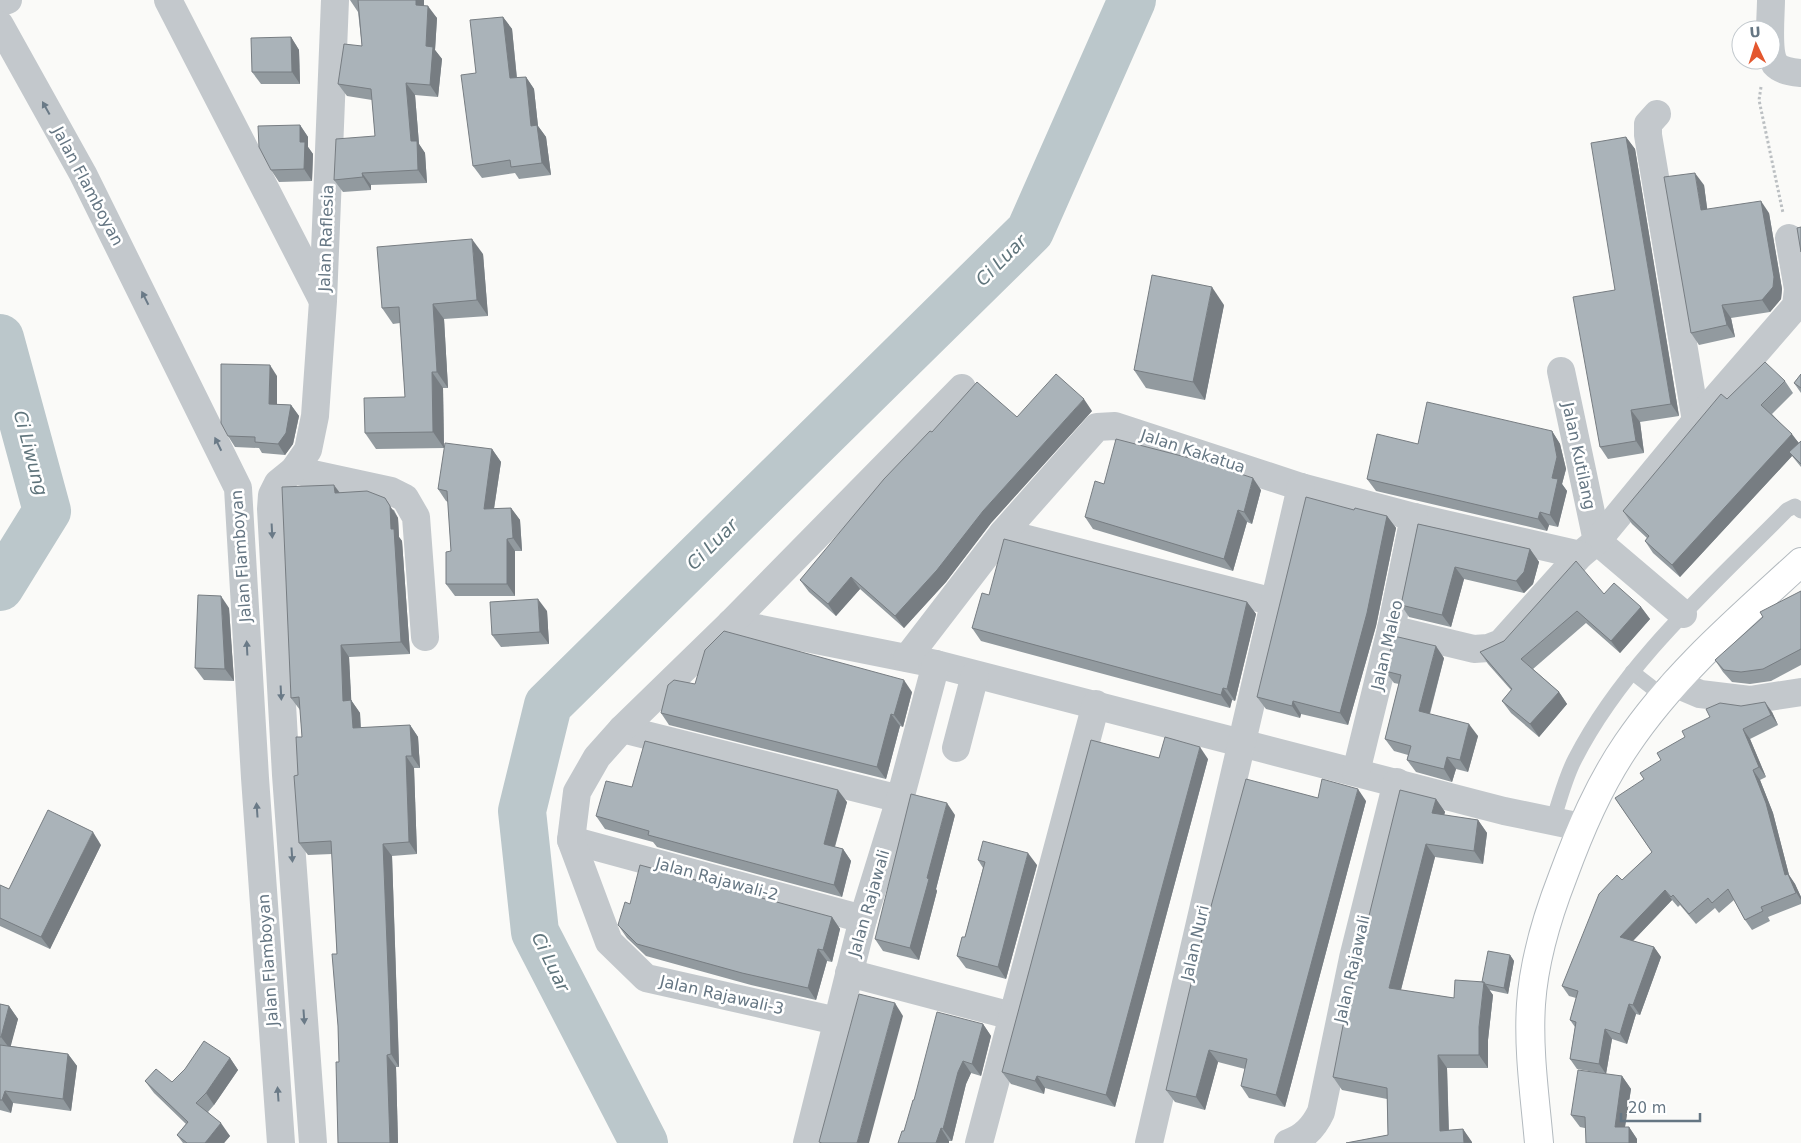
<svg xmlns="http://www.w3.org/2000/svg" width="1801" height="1143" font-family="'DejaVu Sans',sans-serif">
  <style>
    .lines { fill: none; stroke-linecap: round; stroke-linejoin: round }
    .river { stroke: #bbc7cb; stroke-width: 48 }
    .secondary-casing { stroke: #b3babf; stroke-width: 30 }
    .path { stroke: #bbbfc2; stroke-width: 3; stroke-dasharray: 2.5 2.5; stroke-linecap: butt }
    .lane { stroke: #c3c8cc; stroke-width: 15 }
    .street { stroke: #c3c8cc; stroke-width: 28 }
    .secondary { stroke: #fff; stroke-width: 28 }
    .wall { fill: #929a9f }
    .shaded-wall { fill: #777d82 }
    .building { fill: #aab3b9; stroke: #777d82 }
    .oneway { fill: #6a7a87 }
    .labels { text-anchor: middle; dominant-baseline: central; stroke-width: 5; stroke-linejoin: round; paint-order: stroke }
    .street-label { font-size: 16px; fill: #657683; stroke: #fff }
    .water-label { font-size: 18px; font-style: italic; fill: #60757c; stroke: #fff }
  </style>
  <rect width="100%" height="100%" fill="#fafaf8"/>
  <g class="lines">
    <g class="river">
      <polyline points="0,338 47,511 0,587"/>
      <polyline points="644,1143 535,932 522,811 548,705 1030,231 1132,0"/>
    </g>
    <g class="secondary-casing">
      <path id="secondary" d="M1539 1143C1535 1097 1528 1051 1531 1004 1534 960 1547 917 1563 876 1580 830 1599 785 1627 744 1674 674 1740 618 1801 562"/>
    </g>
    <polyline class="path" points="1761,87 1759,100 1783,213"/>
    <g class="lane">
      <polyline points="1632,672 1663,696"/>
      <path d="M1553 820C1560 800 1565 778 1575 759 1624 663 1712 586 1787 510L1795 506 1801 511"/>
    </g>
    <g class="street">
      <polyline points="168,0 322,299"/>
      <path d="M1771 0C1771 15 1767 52 1775 64 1781 71 1793 72 1801 73"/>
      <polyline points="0,3 8,0"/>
      <polyline points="0,25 83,174 238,488 255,778 281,1143"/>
      <polyline points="1657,114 1648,124 1648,135 1696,421"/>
      <polyline points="1561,371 1597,541 1683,614"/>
      <polyline points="294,470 391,491 405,498 416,517 425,637"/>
      <polyline points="1003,533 1274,602"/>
      <polyline points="731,623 936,664 1504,811 1581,827"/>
      <polyline points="1391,629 1474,649 1488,648 1501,643 1580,555 1597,541 1696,421 1796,306 1798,289 1789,238"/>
      <polyline points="907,658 1003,533 1097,427 1115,426 1301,487 1414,517 1580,555"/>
      <polyline points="1674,683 1700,694 1750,700 1801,692"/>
      <polyline points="622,729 900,799"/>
      <polyline points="956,748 975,675"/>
      <polyline points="1356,772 1391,629 1414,517"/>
      <polyline points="571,840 863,919"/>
      <polyline points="849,973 1012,1016"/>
      <polyline points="837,1021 646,978 609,942 571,840 577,792 597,757 622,729 731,623 962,388"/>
      <polyline points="313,1143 286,775 271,509 272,495 278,483 294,470 308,450 315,416 323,301 335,0"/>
      <polyline points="807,1143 863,919 900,799 936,664"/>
      <polyline points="979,1143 1096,704"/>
      <polyline points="1149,1143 1301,487"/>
      <path d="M1288 1143C1304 1138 1314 1127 1321 1112L1353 958 1397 782"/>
    </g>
    <use href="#secondary" class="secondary"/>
  </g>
  <g class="wall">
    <polygon points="350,0 424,0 424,6 437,18 435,50 442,59 438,97 415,95 419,144 425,153 427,183 371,185 371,190 343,192 334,180 375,136 372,100 347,96 338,84 362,46 358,12"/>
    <polygon points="503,17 512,29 517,78 526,77 534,89 538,126 546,137 551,175 519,179 515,173 482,178 473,166 476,73"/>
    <polygon points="291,37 299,50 300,84 261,84 252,72"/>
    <polygon points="300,125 308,137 308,147 313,154 312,181 279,182 271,170"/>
    <polygon points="1626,137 1635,149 1679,416 1640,422 1644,453 1608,459 1600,447 1615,290"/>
    <polygon points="1704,185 1707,209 1769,213 1782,289 1781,299 1770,312 1731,318 1735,337 1699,345 1691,333"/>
    <polygon points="483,254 488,316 444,319 448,388 443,388 444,448 376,449 365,433 405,397 400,323 393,324 382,308"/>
    <polygon points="1224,305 1205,400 1146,388 1134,370"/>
    <polygon points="1801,374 1801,393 1794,383"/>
    <polygon points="277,376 277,404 291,405 299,416 293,444 285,455 262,453 259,448 235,447 228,436"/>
    <polygon points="1785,381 1793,393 1772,414 1799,443 1801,441 1801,467 1792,456 1680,577 1653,553 1645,541 1647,538 1632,524 1623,511 1727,399"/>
    <polygon points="1092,411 991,523 946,582 904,628 860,589 836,616 809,592 800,580 932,432 1017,417"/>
    <polygon points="1552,431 1560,444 1566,469 1562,484 1567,491 1558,527 1549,525 1547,531 1376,491 1367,479 1418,444"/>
    <polygon points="492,449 501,462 494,509 511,508 520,520 522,551 515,551 515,596 455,596 446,584 451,551 448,502 446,501 438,489"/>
    <polygon points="1104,484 1261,490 1252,524 1247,522 1233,571 1093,529 1085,517"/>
    <polygon points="340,493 394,510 398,518 399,537 402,541 410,654 349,657 351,700 360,713 361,728 410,725 418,737 420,768 414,768 417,854 392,856 398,1031 399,1067 396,1067 398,1143 338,1143 339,1062 337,954 332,854 308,855 299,843 298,775 302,737 300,710 291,698"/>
    <polygon points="1354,510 1387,516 1396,528 1376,626 1348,725 1301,714 1300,718 1266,709 1257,697"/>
    <polygon points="1418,524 1530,549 1539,562 1533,584 1524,593 1464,579 1451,627 1409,617 1401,605"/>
    <polygon points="1801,591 1801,665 1771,681 1750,684 1732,682 1723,672 1715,660"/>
    <polygon points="1604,594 1641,607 1650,619 1620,653 1586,623 1533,669 1559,692 1567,704 1539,737 1511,713 1502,701 1511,690 1488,664 1480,652 1504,641"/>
    <polygon points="989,595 1247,602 1256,614 1235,701 1232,700 1230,708 981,641 972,628"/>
    <polygon points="229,608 234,681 204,680 195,668"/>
    <polygon points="547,611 549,644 501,647 492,635"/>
    <polygon points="1444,658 1430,714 1478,736 1468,772 1456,769 1452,782 1416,772 1407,760 1408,755 1394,751 1385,739 1399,684 1394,683 1385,671"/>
    <polygon points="695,684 912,692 903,727 900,726 886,779 669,725 661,713"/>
    <polygon points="1772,712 1778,725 1750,739 1766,777 1760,780 1773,813 1789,875 1795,884 1801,897 1801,904 1768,917 1770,921 1752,930 1745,920 1734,900 1719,913 1715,908 1696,924 1680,905 1678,907 1672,900 1633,941 1654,947 1661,957 1640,1015 1636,1014 1627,1044 1612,1039 1606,1074 1577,1069 1570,1059 1575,1027 1570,1020 1576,998 1569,996 1562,986 1622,880 1652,852 1615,798"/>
    <polygon points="1159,758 1208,759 1115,1107 1045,1088 1044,1094 1011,1084 1002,1072"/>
    <polygon points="632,787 847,802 835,847 843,849 851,861 842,897 657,847 653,842 605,829 596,816"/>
    <polygon points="1318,798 1366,801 1285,1107 1249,1098 1241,1086 1245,1069 1218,1062 1205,1110 1175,1102 1166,1090"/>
    <polygon points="1436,799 1445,812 1444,815 1478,820 1487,833 1483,864 1435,857 1401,990 1454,998 1482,982 1510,955 1514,961 1508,994 1489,990 1493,995 1488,1040 1488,1068 1447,1068 1449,1130 1463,1129 1472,1143 1346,1143 1388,1135 1387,1099 1342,1090 1333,1077"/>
    <polygon points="955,815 936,889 937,891 919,960 883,951 875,939"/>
    <polygon points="101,845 50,949 0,926 0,885 9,889"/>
    <polygon points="978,860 1037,865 1006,979 966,968 957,956 965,937 983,868"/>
    <polygon points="630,904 832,917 840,929 832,962 827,961 816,1000 751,985 646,956 627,938 618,925"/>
    <polygon points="0,1004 9,1006 18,1019 10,1046 68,1054 77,1066 71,1111 13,1103 11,1113 0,1110"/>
    <polygon points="983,1024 991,1036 981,1076 971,1073 966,1084 952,1141 949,1141 949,1143 898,1143 904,1131"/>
    <polygon points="230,1058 238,1070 214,1105 208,1112 230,1136 224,1143 183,1143 177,1135 186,1124 154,1093 145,1081 172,1082"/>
    <polygon points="1622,1076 1631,1089 1625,1127 1629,1127 1637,1139 1580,1127 1571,1115"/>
  </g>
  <g class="shaded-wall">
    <polygon points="416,0 424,0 424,17 416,5"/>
    <polygon points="428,6 437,18 435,50 442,59 438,97 430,85 426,46"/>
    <polygon points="503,17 512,29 518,91 510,78"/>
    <polygon points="291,37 299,50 300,84 292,72"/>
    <polygon points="526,77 534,89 538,126 546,137 551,175 542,163 531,126"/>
    <polygon points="406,83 415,95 419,144 425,153 427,183 418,170 411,141"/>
    <polygon points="300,125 308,137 308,147 313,154 312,181 304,169 300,142"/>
    <polygon points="1626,137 1635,149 1679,416 1671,404"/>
    <polygon points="362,173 371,185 371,190 363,177"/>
    <polygon points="1695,173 1704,185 1709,222 1701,210"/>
    <polygon points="1761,201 1769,213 1782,289 1781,299 1770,312 1762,300"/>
    <polygon points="472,239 483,254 488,316 477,300"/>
    <polygon points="1212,287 1224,305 1205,400 1193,382"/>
    <polygon points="433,304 444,319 448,388 437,372"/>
    <polygon points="1722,305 1731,318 1735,337 1727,325"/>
    <polygon points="270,365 277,376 277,414 269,404"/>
    <polygon points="432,372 443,388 444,448 433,432"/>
    <polygon points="1084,399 1092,411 991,523 946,582 904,628 895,616 983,511"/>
    <polygon points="291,405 299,416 293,444 285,455 278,444"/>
    <polygon points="1631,410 1640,422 1644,453 1636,441"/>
    <polygon points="1552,431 1560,444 1566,469 1562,484 1567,491 1558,527 1550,515 1552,478"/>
    <polygon points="1792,434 1801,446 1789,452 1792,456 1680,577 1672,565"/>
    <polygon points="492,449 501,462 492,521 484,509"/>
    <polygon points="1253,478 1261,490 1252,524 1244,512"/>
    <polygon points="334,485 343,497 335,493"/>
    <polygon points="385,498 398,518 399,537 402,541 410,654 401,642 391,529"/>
    <polygon points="511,508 520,520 522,551 513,538"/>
    <polygon points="1238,510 1247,522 1233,571 1224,559"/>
    <polygon points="1540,512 1549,525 1547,531 1538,519"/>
    <polygon points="1387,516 1396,528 1376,626 1348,725 1340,713"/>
    <polygon points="507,539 515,551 515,596 507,584"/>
    <polygon points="1530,549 1539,562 1533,584 1524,593 1516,581"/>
    <polygon points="1455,567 1464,579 1451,627 1442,615"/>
    <polygon points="851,577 860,589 836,616 828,604"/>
    <polygon points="221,596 229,608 234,681 225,669"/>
    <polygon points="538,599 547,611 549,644 540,632"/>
    <polygon points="1247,602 1256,614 1235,701 1227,689"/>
    <polygon points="1641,607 1650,619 1620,653 1611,641"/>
    <polygon points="341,645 349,657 352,713 343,701"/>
    <polygon points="1436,646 1444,658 1427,723 1419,711"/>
    <polygon points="904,680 912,692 903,727 894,715"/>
    <polygon points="1223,688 1232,700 1230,708 1221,695"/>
    <polygon points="1559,692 1567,704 1539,737 1530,724"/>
    <polygon points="351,700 360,713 361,740 353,728"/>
    <polygon points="1293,701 1301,714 1300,718 1292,706"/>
    <polygon points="1765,702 1772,712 1778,725 1771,715"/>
    <polygon points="891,714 900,726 886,779 877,767"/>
    <polygon points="1469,724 1478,736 1468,772 1460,760"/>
    <polygon points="410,725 418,737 420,768 412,756"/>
    <polygon points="1743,729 1750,739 1766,777 1759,767"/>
    <polygon points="1200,747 1208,759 1115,1107 1106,1095"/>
    <polygon points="406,756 414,768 417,854 409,842"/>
    <polygon points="1447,757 1456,769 1452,782 1444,769"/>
    <polygon points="1753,770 1760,780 1773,813 1789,875 1795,884 1801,897 1801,900 1785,875"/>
    <polygon points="1358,789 1366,801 1285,1107 1276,1095"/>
    <polygon points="838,790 847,802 832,856 824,844"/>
    <polygon points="1436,799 1445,812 1441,826 1432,813"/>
    <polygon points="947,803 955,815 936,889 937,891 919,960 910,948 927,878"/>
    <polygon points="1478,820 1487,833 1483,864 1474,851"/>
    <polygon points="93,832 101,845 50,949 41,937"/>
    <polygon points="383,844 392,856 399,1067 391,1054"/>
    <polygon points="1426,844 1435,857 1398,1001 1389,988"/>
    <polygon points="843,849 851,861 842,897 834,885"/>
    <polygon points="1028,853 1037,865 1006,979 998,967"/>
    <polygon points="1665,890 1672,900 1627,947 1620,937"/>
    <polygon points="832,917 840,929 832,962 823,950"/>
    <polygon points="1654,947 1661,957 1640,1015 1633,1005"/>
    <polygon points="818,949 827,961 816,1000 808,988"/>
    <polygon points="1510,955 1514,961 1508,994 1504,988"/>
    <polygon points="1484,982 1493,995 1488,1040 1488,1068 1479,1055 1479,1027"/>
    <polygon points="895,1003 903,1016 869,1143 857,1143"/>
    <polygon points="1629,1004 1636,1014 1627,1044 1620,1034"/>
    <polygon points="9,1006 18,1019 10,1049 1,1037"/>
    <polygon points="983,1024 991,1036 981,1076 972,1064"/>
    <polygon points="1605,1029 1612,1039 1606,1074 1599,1064"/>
    <polygon points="1209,1050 1218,1062 1205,1110 1196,1097"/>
    <polygon points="68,1054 77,1066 71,1111 63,1099"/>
    <polygon points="387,1055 396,1067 398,1143 390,1143"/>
    <polygon points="1438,1055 1447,1068 1449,1143 1440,1131"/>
    <polygon points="230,1058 238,1070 214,1105 206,1093"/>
    <polygon points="963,1061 971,1073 966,1084 952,1141 943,1129 958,1072"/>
    <polygon points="1037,1076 1045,1088 1044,1094 1035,1081"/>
    <polygon points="1622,1076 1631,1089 1623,1139 1615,1127"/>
    <polygon points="5,1091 13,1103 11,1113 2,1100"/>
    <polygon points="221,1123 230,1136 224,1143 205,1143"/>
    <polygon points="1629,1127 1637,1139 1637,1143 1629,1143"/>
    <polygon points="941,1128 949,1141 949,1143 936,1143"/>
    <polygon points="1463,1129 1472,1142 1472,1143 1464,1143"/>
  </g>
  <g class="building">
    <polygon points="358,0 416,0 416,5 428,6 426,46 433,47 430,85 406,83 411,141 417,141 418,170 362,173 363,177 334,180 336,139 375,136 371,89 338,84 344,44 362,46"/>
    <polygon points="503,17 510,78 526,77 531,126 537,125 542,163 511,167 510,160 473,166 461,75 476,73 470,20"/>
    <polygon points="291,37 292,72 252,72 251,38"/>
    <polygon points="300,125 300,142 305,142 304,169 271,170 259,147 258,126"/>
    <polygon points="1626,137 1671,404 1631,410 1636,441 1600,447 1573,297 1615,290 1591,143"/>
    <polygon points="1695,173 1701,210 1761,201 1774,277 1773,287 1762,300 1722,305 1727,325 1691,333 1664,177"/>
    <polygon points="1801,227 1801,252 1797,228"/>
    <polygon points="472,239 477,300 433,304 437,372 432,372 433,432 365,433 364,398 405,397 399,307 382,308 377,247"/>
    <polygon points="1152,275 1212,287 1193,382 1134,370"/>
    <polygon points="1765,362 1785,381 1761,405 1792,434 1672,565 1645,541 1649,536 1623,511 1721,394 1727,399"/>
    <polygon points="221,364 270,365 269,404 291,405 286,433 278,444 255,442 255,437 228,436 221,423"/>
    <polygon points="1056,374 1084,399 983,511 937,570 895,616 851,577 828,604 800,580 884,479 930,431 932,432 977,382 1017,417"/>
    <polygon points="1801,374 1801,388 1794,383"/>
    <polygon points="1427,402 1552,431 1557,457 1552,478 1558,479 1550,515 1540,512 1538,519 1367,479 1377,434 1418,444"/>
    <polygon points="1116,439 1201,461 1253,478 1244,512 1238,510 1224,559 1085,517 1095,481 1104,484"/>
    <polygon points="1801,441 1801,464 1789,452"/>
    <polygon points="445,443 492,449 484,509 511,508 513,538 507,539 507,584 446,584 446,552 451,551 447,491 438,489"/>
    <polygon points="334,485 335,493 367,491 385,498 390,506 391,529 394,529 401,642 341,645 343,701 351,700 353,728 410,725 412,756 406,756 409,842 383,844 390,1019 391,1054 387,1055 390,1143 338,1143 336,1062 339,1062 338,1026 332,954 337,954 331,841 299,843 294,776 298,775 296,737 302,737 299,697 291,698 282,487"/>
    <polygon points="1306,497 1354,510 1355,508 1387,516 1367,613 1340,713 1293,701 1292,706 1257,697"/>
    <polygon points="1418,524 1530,549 1524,572 1516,581 1455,567 1442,615 1401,605"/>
    <polygon points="1004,539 1247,602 1227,689 1223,688 1221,695 972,628 982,593 989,595"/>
    <polygon points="1576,561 1604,594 1614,583 1641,607 1611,641 1577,611 1521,659 1559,692 1530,724 1502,701 1512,689 1480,652 1504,641"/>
    <polygon points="1801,591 1801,649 1763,669 1741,672 1724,670 1715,660 1763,617 1760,612"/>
    <polygon points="198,595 221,596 225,669 195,668"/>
    <polygon points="538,599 540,632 492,635 490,602"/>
    <polygon points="724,631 904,680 894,715 891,714 877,767 661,713 668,685 674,680 695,684 705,650"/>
    <polygon points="1394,636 1436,646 1419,711 1469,724 1460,760 1447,757 1444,769 1407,760 1411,746 1385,739 1401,675 1385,671"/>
    <polygon points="1765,702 1771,715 1743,729 1759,767 1753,770 1766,803 1785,875 1788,874 1796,893 1761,907 1763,911 1745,920 1728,889 1712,903 1708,898 1689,914 1673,895 1671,897 1665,890 1620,937 1654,947 1633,1005 1629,1004 1620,1034 1605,1029 1599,1064 1570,1059 1576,1022 1570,1020 1578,991 1562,986 1599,894 1617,875 1622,880 1652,852 1615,798 1644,779 1640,773 1661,760 1657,753 1685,737 1682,731 1710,717 1706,709 1720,703 1741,706"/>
    <polygon points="1165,737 1200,747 1106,1095 1037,1076 1035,1081 1002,1072 1091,740 1159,758"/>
    <polygon points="645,741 838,790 824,844 843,849 834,885 648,835 649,831 596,816 606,781 632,787"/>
    <polygon points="1246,779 1318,798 1322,779 1358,789 1276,1095 1241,1086 1247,1059 1209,1050 1196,1097 1166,1090 1199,950"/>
    <polygon points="1400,790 1436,799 1432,813 1478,820 1474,851 1426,844 1389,988 1454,998 1455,980 1484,982 1479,1027 1479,1055 1438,1055 1440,1131 1463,1129 1464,1143 1346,1143 1388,1135 1387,1088 1333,1077 1347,1005"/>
    <polygon points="911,794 947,803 927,878 929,879 910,948 875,939"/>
    <polygon points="48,810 93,832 41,937 0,918 0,885 9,889"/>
    <polygon points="983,841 1028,853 998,967 957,956 962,937 965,937 985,862 978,860"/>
    <polygon points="640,865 832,917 823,950 818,949 808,988 742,973 637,944 618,925 625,902 630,904"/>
    <polygon points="1488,951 1510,955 1504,988 1485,984 1484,982 1482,982"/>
    <polygon points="859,994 895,1003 857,1143 822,1143 819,1142"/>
    <polygon points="0,1004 9,1006 1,1037 0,1037"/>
    <polygon points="937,1012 983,1024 972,1064 963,1061 958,1072 943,1129 941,1128 936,1143 898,1143 902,1131 904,1131 913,1100 914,1100"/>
    <polygon points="204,1041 230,1058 206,1093 196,1103 221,1123 205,1143 187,1143 177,1135 188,1122 145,1081 156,1069 172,1082 185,1069"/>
    <polygon points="0,1045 68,1054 63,1099 5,1091 2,1100 0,1100"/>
    <polygon points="1578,1070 1622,1076 1615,1127 1629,1127 1629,1143 1586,1143 1585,1117 1571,1115"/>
  </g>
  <defs><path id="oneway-solid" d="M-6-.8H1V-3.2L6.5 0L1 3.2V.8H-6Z" transform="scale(1.25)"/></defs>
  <g class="oneway">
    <use href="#oneway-solid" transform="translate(46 108) rotate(-119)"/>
    <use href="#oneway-solid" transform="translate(145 298) rotate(-117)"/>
    <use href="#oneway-solid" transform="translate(218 444) rotate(-116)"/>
    <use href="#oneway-solid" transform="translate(272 531) rotate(87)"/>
    <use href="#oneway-solid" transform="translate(247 648) rotate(-93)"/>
    <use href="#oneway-solid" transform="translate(281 693) rotate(87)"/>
    <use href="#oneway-solid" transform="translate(257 810) rotate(-94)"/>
    <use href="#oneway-solid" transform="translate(292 855) rotate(86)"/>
    <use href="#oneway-solid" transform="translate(304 1017) rotate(86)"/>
    <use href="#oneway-solid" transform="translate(278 1094) rotate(-94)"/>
  </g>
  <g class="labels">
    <g class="street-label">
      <text transform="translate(88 186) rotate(62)">Jalan Flamboyan</text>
      <text transform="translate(326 238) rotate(-88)">Jalan Raflesia</text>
      <text transform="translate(1193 451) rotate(18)">Jalan Kakatua</text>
      <text transform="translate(1579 456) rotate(78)">Jalan Kutilang</text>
      <text transform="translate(241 556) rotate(-94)">Jalan Flamboyan</text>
      <text transform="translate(1387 645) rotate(-77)">Jalan Maleo</text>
      <text transform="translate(717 879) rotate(15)">Jalan Rajawali-2</text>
      <text transform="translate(869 903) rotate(-74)">Jalan Rajawali</text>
      <text transform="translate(1195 943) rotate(-77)">Jalan Nuri</text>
      <text transform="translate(268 960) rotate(-94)">Jalan Flamboyan</text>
      <text transform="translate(1352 969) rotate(-77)">Jalan Rajawali</text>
      <text transform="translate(722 995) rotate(13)">Jalan Rajawali-3</text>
    </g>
    <g class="water-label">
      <text transform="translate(1001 260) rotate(-45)">Ci Luar</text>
      <text transform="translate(31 453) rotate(75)">Ci Liwung</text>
      <text transform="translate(712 544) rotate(-45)">Ci Luar</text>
      <text transform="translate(551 962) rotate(64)">Ci Luar</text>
    </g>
  </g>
  <g transform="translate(1756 45) rotate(356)"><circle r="24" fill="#ffffff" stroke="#c1c8cd"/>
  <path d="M0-4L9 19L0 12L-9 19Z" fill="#e4572e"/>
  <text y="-8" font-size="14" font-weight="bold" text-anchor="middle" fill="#657683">U</text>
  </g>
  <path d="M1621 1113v8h79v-8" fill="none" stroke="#657683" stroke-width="2.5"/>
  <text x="1628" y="1113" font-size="15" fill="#657683" stroke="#ffffff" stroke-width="4" paint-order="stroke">20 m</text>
</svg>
